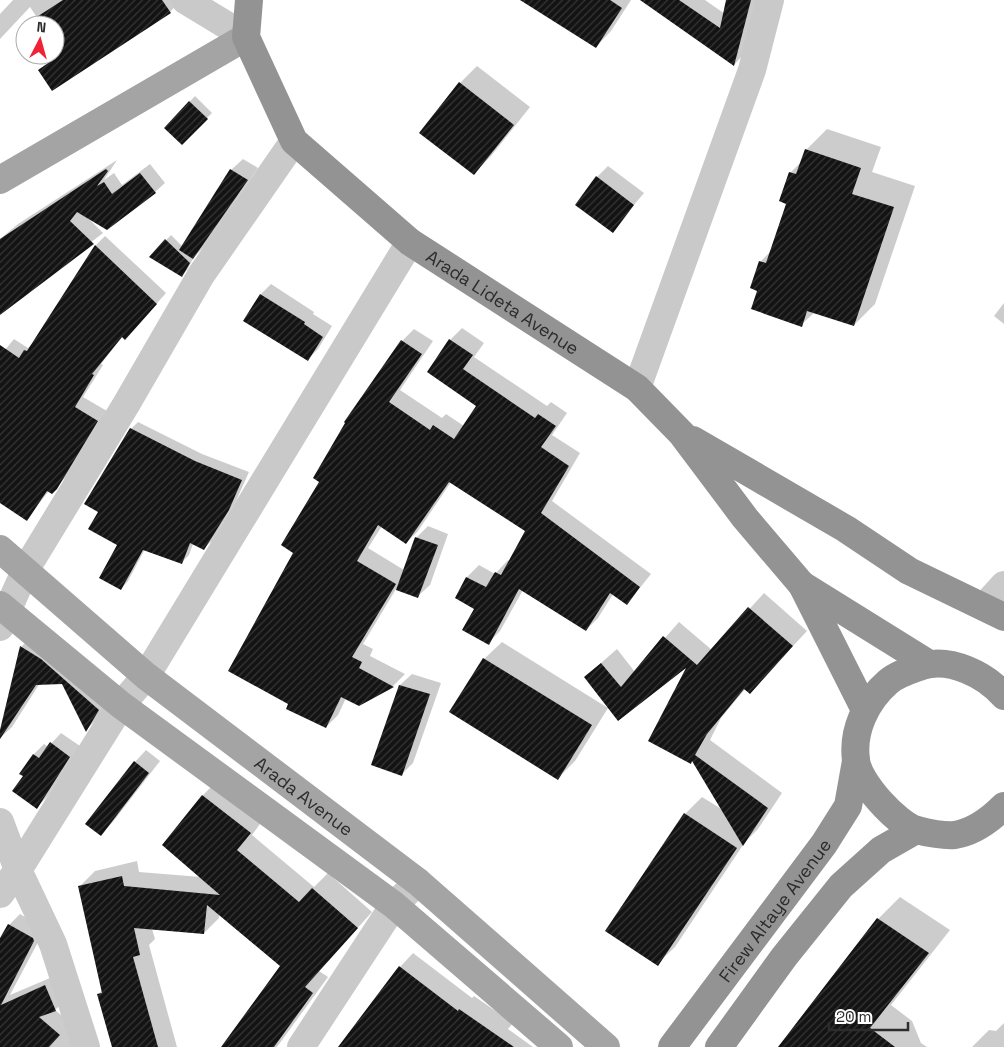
<svg xmlns="http://www.w3.org/2000/svg" width="1004" height="1047" font-family="'Space Grotesk',sans-serif">
  <style>
    .shadow { fill: #0003 }
    .building { fill: url(#building-hatch) }
    .lines { fill: none; stroke-linecap: round; stroke-linejoin: round }
    .minor { stroke: #c9c9c9; stroke-width: 28 }
    .major { stroke: #a4a4a4; stroke-width: 28 }
    .highway { stroke: #939393; stroke-width: 28 }
    .labels { text-anchor: middle; dominant-baseline: central; stroke-width: 5; stroke-linejoin: round; paint-order: stroke }
    .street-label { font-size: 18px; fill: #2c2c2c; stroke: #fff }
  </style>
  <defs>
    <pattern id="building-hatch" width="6" height="6" patternUnits="userSpaceOnUse" patternTransform="scale(1.25)"><rect width="6" height="6" fill="#131313"/><path d="M-1 1l2-2M0 6l6-6M5 7l2-2" fill="none" stroke="#363636"/></pattern>
  </defs>
  <rect width="100%" height="100%" fill="#fff"/>
  <g class="shadow">
    <polygon points="13,0 178,0 179,2 170,12 40,70 55,57 55,25 42,25 30,7 0,39 0,14"/>
    <polygon points="522,0 631,0 611,31 596,47"/>
    <polygon points="653,0 705,0 725,14 728,0 758,0 744,54 734,65"/>
    <polygon points="477,66 530,107 491,156 474,173 421,133 460,83"/>
    <polygon points="195,96 212,113 182,143 166,127"/>
    <polygon points="827,129 881,147 872,172 915,186 875,304 854,325 815,312 801,325 759,290 760,262 772,250 788,203 790,173 802,161 806,150"/>
    <polygon points="243,159 258,168 205,246 194,257 187,270 182,275 151,256 171,235 183,247 231,170"/>
    <polygon points="117,160 104,180 114,173 122,185 150,164 165,183 155,192 87,217 103,233 0,313 0,239 18,224"/>
    <polygon points="608,166 644,193 612,231 597,177"/>
    <polygon points="105,236 166,293 135,328 123,336 101,364 103,365 83,397 107,411 66,477 51,492 49,491 26,519 0,501 0,356 14,339 28,348 34,342 96,245"/>
    <polygon points="271,284 314,312 313,314 332,326 318,349 308,359 244,320 261,294"/>
    <polygon points="1004,303 1004,324 994,316"/>
    <polygon points="462,328 484,343 474,357 547,406 551,402 567,413 552,435 580,453 552,501 651,574 627,604 613,594 598,618 586,630 523,590 500,631 488,643 476,608 457,597 467,577 479,565 495,574 508,560 510,562 527,531 451,482 418,531 406,543 382,526 368,548 404,570 416,538 428,526 448,534 430,585 418,596 396,589 363,644 373,649 370,656 405,674 393,686 359,705 346,698 338,715 326,727 290,704 295,552 346,422 402,341 414,329 433,341 400,390 442,418 446,414 464,426 478,406 450,340"/>
    <polygon points="138,422 202,454 249,472 236,501 212,541 204,548 193,544 189,555 182,562 145,549 128,581 121,589 119,544 99,511 131,429"/>
    <polygon points="764,593 807,631 750,692 746,688 721,718 710,740 782,793 758,829 745,842 675,947 657,964 685,814 702,797 723,810 693,760 690,663 619,719 585,677 617,649 635,672 679,622 712,650"/>
    <polygon points="32,636 110,698 97,719 86,730 63,683 40,683 12,727 0,738 21,647"/>
    <polygon points="502,642 608,708 575,761 558,778 484,659"/>
    <polygon points="412,674 441,683 413,763 402,774 372,764 400,685"/>
    <polygon points="61,733 80,746 47,797 37,807 25,776 21,773 34,754 44,744 48,747"/>
    <polygon points="146,750 160,761 112,823 101,834 135,762"/>
    <polygon points="218,780 265,817 252,835 314,887 328,873 372,912 319,971 328,977 277,1047 230,1047 282,966 219,914 219,918 204,933 152,929 155,939 149,945 177,1047 113,1047 98,994 103,990 80,886 95,871 137,861 139,872 201,877 163,845 203,795"/>
    <polygon points="900,897 950,930 891,1005 912,1021 921,1043 927,1047 779,1047 878,919"/>
    <polygon points="20,914 45,929 10,995 57,975 67,998 55,1010 72,1024 82,1047 0,1047 0,941 9,925"/>
    <polygon points="413,953 472,998 474,996 513,1023 508,1029 533,1047 341,1047 400,967"/>
    <polygon points="1004,1023 1004,1047 972,1047 989,1030 996,1031"/>
  </g>
  <g class="building">
    <polygon points="63,0 162,0 171,13 52,91 38,70 54,59 51,55 55,55 55,25 31,25 29,22"/>
    <polygon points="520,0 610,0 622,8 596,48"/>
    <polygon points="640,0 679,0 720,28 726,0 751,0 734,66"/>
    <polygon points="459,82 514,125 474,175 419,133"/>
    <polygon points="189,101 208,119 182,145 164,128"/>
    <polygon points="805,149 861,168 852,194 894,207 854,326 807,311 802,327 751,309 757,291 750,288 759,261 766,263 786,204 779,201 789,172 796,174"/>
    <polygon points="106,169 108,171 97,186 104,182 112,194 140,173 156,193 107,230 77,212 70,221 94,244 0,315 0,239"/>
    <polygon points="230,169 248,180 193,259 179,250"/>
    <polygon points="596,176 634,205 613,233 575,205"/>
    <polygon points="165,239 190,263 182,277 149,257"/>
    <polygon points="95,245 157,304 125,340 122,337 92,374 94,375 75,407 98,421 57,489 52,494 47,491 27,521 0,503 0,345 19,358 24,350 27,351"/>
    <polygon points="260,294 305,322 304,324 323,337 308,361 243,321"/>
    <polygon points="449,339 473,355 463,369 535,418 538,414 556,426 541,447 569,466 541,513 640,587 627,605 610,593 586,631 519,589 489,645 462,630 474,609 455,598 466,577 486,587 495,572 501,575 525,531 449,482 406,544 378,525 357,561 396,584 352,657 362,662 359,668 394,687 359,706 341,697 326,728 286,709 288,704 228,671 293,553 281,545 319,482 313,478 345,423 344,422 401,340 422,354 389,402 430,430 433,425 454,439 476,406 427,372"/>
    <polygon points="130,428 195,461 242,480 229,510 204,550 190,543 182,564 143,550 121,590 99,578 117,545 88,529 98,512 84,504"/>
    <polygon points="415,537 438,545 418,598 396,590"/>
    <polygon points="748,607 793,646 750,694 744,689 707,734 695,755 768,808 743,846 692,761 691,764 648,741 686,668 618,721 584,677 601,663 621,687 663,636 697,665"/>
    <polygon points="20,646 41,659 99,710 86,732 62,684 36,685 0,739 0,730"/>
    <polygon points="483,658 592,725 558,780 449,712"/>
    <polygon points="399,685 430,694 402,776 371,765"/>
    <polygon points="50,742 70,757 37,809 12,791 23,776 19,774 33,754 39,758"/>
    <polygon points="134,761 149,773 101,836 85,824"/>
    <polygon points="202,795 251,833 237,850 299,902 312,888 358,928 305,987 313,993 274,1047 221,1047 280,966 207,905 204,934 134,928 140,955 133,957 158,1047 112,1047 97,994 102,993 78,886 122,876 124,886 220,895 162,845"/>
    <polygon points="684,813 737,848 658,966 605,931"/>
    <polygon points="877,918 929,953 870,1028 895,1047 778,1047"/>
    <polygon points="8,924 33,938 34,941 1,1005 45,985 56,1011 39,1017 60,1035 49,1047 0,1047 0,938"/>
    <polygon points="399,966 458,1011 459,1009 514,1047 338,1047"/>
  </g>
  <g class="lines">
    <g class="minor">
      <polyline points="185,0 246,37"/>
      <polyline points="637,388 752,70 770,0"/>
      <polyline points="984,607 1004,585"/>
      <polyline points="0,627 26,569 127,403 201,275 294,141"/>
      <polyline points="0,822 18,870 53,944 86,1047"/>
      <polyline points="0,894 18,870 121,705 146,676 410,242"/>
      <polyline points="301,1047 394,905 418,882"/>
    </g>
    <g class="major">
      <polyline points="0,180 246,37"/>
      <path id="s1" d="M0 549 146 676 418 882 606 1047"/>
      <polyline points="0,605 121,705 394,905 559,1047"/>
    </g>
    <g class="highway">
      <path id="s2" d="M249 0 246 37 294 141 410 242 637 388 682 434 745 518 802 585 865 710"/>
      <polyline points="693,440 846,529 909,571 1004,617"/>
      <polyline points="802,585 929,664"/>
      <path d="M1004 696C986 675 950 657 922 666 911 670 897 674 888 682 866 701 852 731 856 760 858 782 897 824 917 830 927 833 945 836 955 835 974 832 991 819 1004 806"/>
      <path id="s3" d="M672 1047 824 844 848 806 856 761"/>
      <polyline points="719,1047 784,957 841,886 881,850 916,830"/>
    </g>
  </g>
  <g class="labels">
    <g class="street-label">
      <text stroke="none"><textPath href="#s2" startOffset="416">Arada Lideta Avenue</textPath></text>
      <text stroke="none"><textPath href="#s1" startOffset="392">Arada Avenue</textPath></text>
      <text stroke="none"><textPath href="#s3" startOffset="171">Firew Altaye Avenue</textPath></text>
    </g>
  </g>
  <g transform="translate(40 40) rotate(6)"><circle r="24" fill="#ffffff" stroke="#ababab"/>
  <path d="M0-4L9 19L0 12L-9 19Z" fill="#f02236"/>
  <text y="-8" font-size="14" font-weight="bold" text-anchor="middle" fill="#2c2c2c">N</text>
  </g>
  <path d="M829 1022v8h79v-8" fill="none" stroke="#2c2c2c" stroke-width="2.5"/>
  <text x="836" y="1022" font-size="15" fill="#2c2c2c" stroke="#ffffff" stroke-width="4" paint-order="stroke">20 m</text>
</svg>
